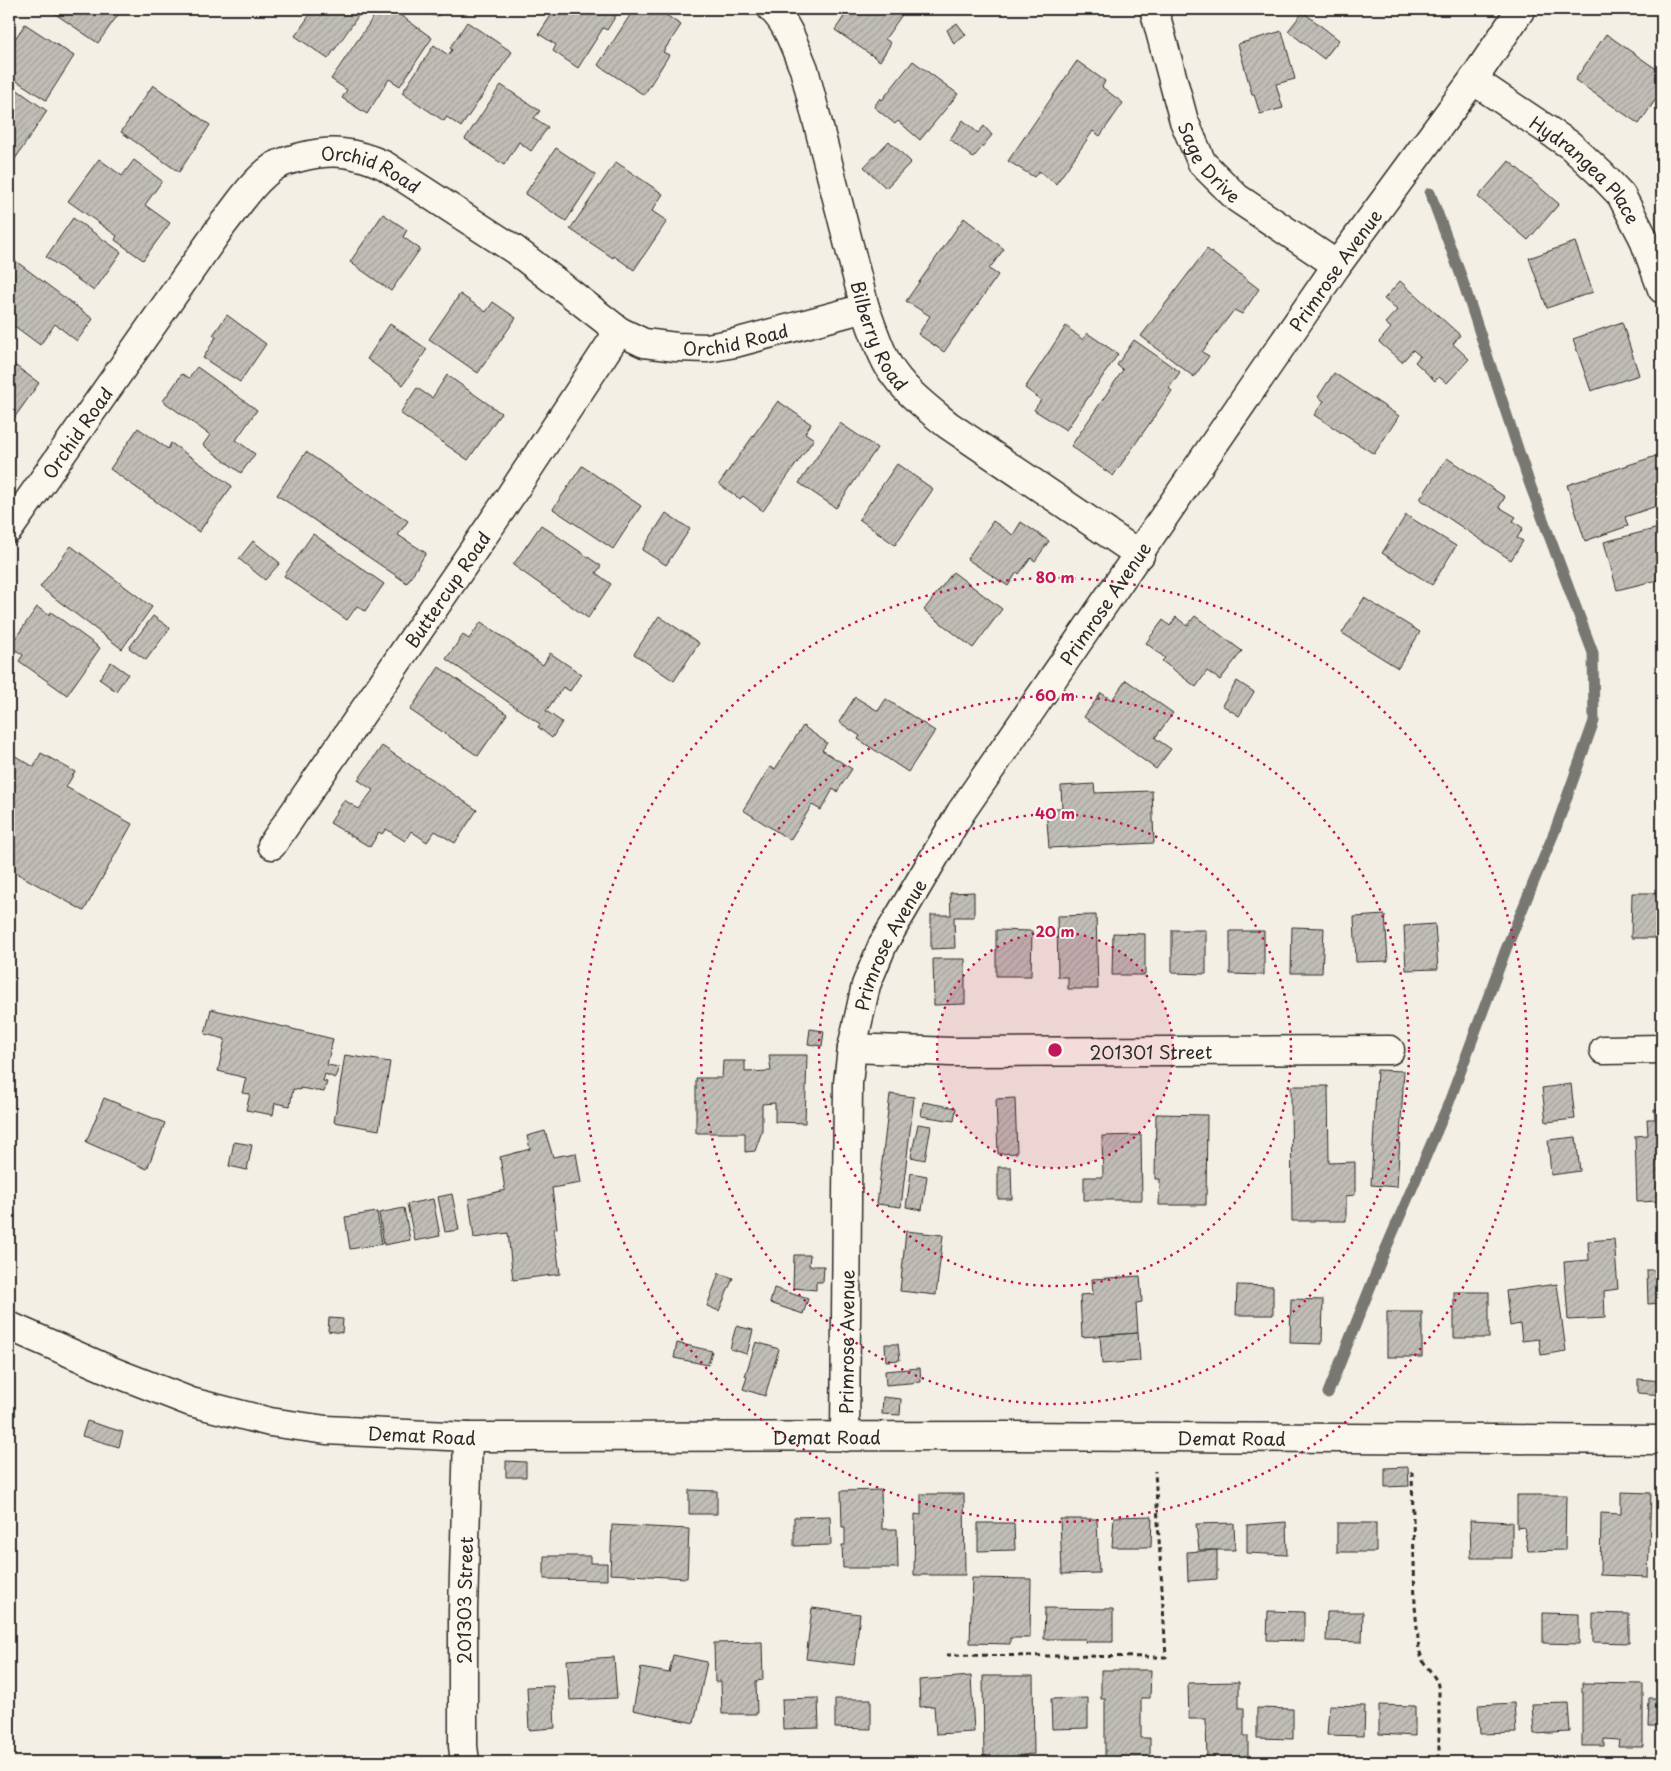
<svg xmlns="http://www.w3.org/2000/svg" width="1671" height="1771" font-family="'Playpen Sans',sans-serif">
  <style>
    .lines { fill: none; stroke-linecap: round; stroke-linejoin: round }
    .stream { stroke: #787772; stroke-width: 11 }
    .building { fill: url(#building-hatch); stroke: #2b2b2b }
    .minor-casing { stroke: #2b2b2b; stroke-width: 31 }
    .path { stroke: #2b2b2b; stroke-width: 3; stroke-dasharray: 5 4; stroke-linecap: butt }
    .minor { stroke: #fbf7ec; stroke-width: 28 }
    .ring { fill: none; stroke: #c2185b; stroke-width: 2.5; stroke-dasharray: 2.5 5 }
    .labels { text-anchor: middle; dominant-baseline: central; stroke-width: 4; stroke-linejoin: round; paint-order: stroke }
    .street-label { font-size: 18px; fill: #2b2b2b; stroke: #fbf7ec }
    .centre { fill: #c2185b; stroke: #fbf7ec; stroke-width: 2.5 }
    .ring-label { font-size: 15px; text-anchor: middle; font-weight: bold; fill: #c2185b; stroke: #fbf7ec; stroke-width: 4; stroke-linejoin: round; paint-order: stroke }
  </style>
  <defs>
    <pattern id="building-hatch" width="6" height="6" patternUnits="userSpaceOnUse" patternTransform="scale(1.25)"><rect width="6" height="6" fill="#c0beb6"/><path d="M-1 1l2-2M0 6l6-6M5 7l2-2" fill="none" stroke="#a5a39d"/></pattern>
  </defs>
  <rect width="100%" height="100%" fill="#f3efe4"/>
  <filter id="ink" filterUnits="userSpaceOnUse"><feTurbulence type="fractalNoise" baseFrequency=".02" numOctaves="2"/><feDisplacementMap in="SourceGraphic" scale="10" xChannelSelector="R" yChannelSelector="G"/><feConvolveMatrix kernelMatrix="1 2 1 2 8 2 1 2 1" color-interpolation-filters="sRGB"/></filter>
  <g filter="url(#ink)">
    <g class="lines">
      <polyline class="stream" points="1328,1393 1384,1253 1448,1105 1506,949 1556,828 1594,721 1593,653 1529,482 1460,273 1430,193"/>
    </g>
    <g class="building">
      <polygon points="48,9 122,9 98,43"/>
      <polygon points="314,9 363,9 328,59 295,36"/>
      <polygon points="379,9 392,9 432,38 400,86 389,79 367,114 342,98 347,90 331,79"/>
      <polygon points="422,9 447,9 445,12 437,16 428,14"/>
      <polygon points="555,9 620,9 607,30 603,28 578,68 553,51 556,45 539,34"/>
      <polygon points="634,9 661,9 660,11 681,25 663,52 669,55 644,95 598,65"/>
      <polygon points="849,9 906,9 885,39 891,43 880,61 835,30"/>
      <polygon points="1303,12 1339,40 1324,59 1288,31"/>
      <polygon points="467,22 512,52 461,127 447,117 444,121 402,93 434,45 448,55 452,50 450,48"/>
      <polygon points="957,23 966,35 954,44 947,30"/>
      <polygon points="25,24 74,56 46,100 9,76 9,48"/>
      <polygon points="1282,31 1295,79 1276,84 1283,108 1260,114 1254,94 1252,94 1238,44"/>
      <polygon points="1606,34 1662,73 1662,90 1639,124 1575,80"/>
      <polygon points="913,61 958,94 920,140 898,121 895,124 874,107 880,98 882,100"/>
      <polygon points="1077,61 1105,81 1102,87 1123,103 1100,136 1093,131 1056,184 1039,171 1034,177 1008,161"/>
      <polygon points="9,84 47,111 9,168"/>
      <polygon points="153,85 210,125 179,172 121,132"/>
      <polygon points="501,85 540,111 534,118 548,127 531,151 519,142 504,165 465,139"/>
      <polygon points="963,120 978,133 984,126 992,135 973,158 950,139"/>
      <polygon points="889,141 911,162 886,188 864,167"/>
      <polygon points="556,148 596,175 566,221 525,194"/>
      <polygon points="99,159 122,176 134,160 162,181 145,205 170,223 143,260 115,240 117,236 68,201"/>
      <polygon points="1509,161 1559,204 1528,240 1478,197"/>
      <polygon points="616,162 663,194 652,211 667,221 634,270 614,256 613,258 570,229"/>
      <polygon points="383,214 407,230 403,237 420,249 391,291 350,262"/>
      <polygon points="73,218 121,252 94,291 46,257"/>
      <polygon points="964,218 1004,249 989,269 998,275 944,352 918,334 930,316 906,301"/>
      <polygon points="1575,242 1593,292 1547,308 1529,258"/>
      <polygon points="1207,249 1259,289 1242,314 1234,310 1202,352 1209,356 1194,377 1141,336"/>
      <polygon points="9,256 93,319 77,341 55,324 40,345 9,322"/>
      <polygon points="1400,281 1460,335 1453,344 1469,359 1447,383 1439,377 1435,381 1415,362 1420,356 1413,350 1402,362 1379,342 1391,328 1385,323 1397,310 1384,299"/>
      <polygon points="460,294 486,312 493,302 516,318 478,373 429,339"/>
      <polygon points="227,315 266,344 240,382 203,358 216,337 213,335"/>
      <polygon points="1622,322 1639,375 1591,391 1573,339"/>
      <polygon points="390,324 427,349 403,385 367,359"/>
      <polygon points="1066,326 1083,340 1087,333 1118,354 1066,430 1034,410 1041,400 1025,388"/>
      <polygon points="1134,340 1180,372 1169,388 1172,391 1113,476 1071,446 1123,370 1117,365"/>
      <polygon points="9,361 39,383 12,421 9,418"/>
      <polygon points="197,367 257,410 236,440 255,454 241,473 203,445 210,435 163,401 182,374 189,378"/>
      <polygon points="1334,373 1399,416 1374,454 1314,415 1324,401 1318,397"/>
      <polygon points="447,375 501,413 468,460 400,413 417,388 432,398"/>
      <polygon points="778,401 811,424 805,433 814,439 763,511 743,496 740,499 719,484"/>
      <polygon points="840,423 877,448 836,508 799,483"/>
      <polygon points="138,428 168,449 171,443 232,486 199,532 110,469"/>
      <polygon points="306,452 408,521 398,535 426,553 407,583 277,495"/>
      <polygon points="1662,454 1662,504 1625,517 1628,526 1585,541 1567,485"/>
      <polygon points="1447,458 1505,497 1499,507 1516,517 1513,521 1523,528 1517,538 1523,541 1511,560 1420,499"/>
      <polygon points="897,464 933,489 895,545 859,519"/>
      <polygon points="582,466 641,506 613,549 553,509"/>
      <polygon points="666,513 690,529 666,565 642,550"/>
      <polygon points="1406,515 1456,546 1432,585 1382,553"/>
      <polygon points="993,521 1013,535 1021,522 1049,541 1035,561 1031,558 1019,574 1017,572 1008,586 967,559"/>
      <polygon points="541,525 601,566 596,573 611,584 588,618 513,565"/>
      <polygon points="1662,527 1662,579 1617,590 1604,542"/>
      <polygon points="313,534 384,584 365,611 357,606 347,620 284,576"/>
      <polygon points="253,541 280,563 265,580 239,559"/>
      <polygon points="71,546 152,607 122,649 40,587"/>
      <polygon points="953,572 1002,609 973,648 924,610"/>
      <polygon points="1364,598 1420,632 1398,668 1342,633"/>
      <polygon points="37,607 49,615 51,612 100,648 67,695 19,661 23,655 10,646"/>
      <polygon points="153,616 170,628 146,660 129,648"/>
      <polygon points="659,616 699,643 674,681 634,654"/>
      <polygon points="1195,616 1242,651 1220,680 1207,671 1196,687 1162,661 1165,658 1146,643 1163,620 1170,626 1176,617 1187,626"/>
      <polygon points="481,622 543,665 550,653 581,674 570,691 563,687 546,711 562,722 552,738 538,727 540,724 446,659 463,635 469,639"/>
      <polygon points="111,662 128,674 116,691 99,679"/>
      <polygon points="439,667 507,714 478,756 410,710"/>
      <polygon points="1126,680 1173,713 1155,738 1171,749 1156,769 1084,717 1101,693 1112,700"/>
      <polygon points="1237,681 1254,692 1239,716 1222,705"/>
      <polygon points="855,697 878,711 886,699 935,731 908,772 858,739 860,736 839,722"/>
      <polygon points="803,726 827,743 822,750 852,769 837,792 833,789 821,810 812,805 790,840 743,810 770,767 775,769"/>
      <polygon points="382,746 477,810 455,843 435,831 427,842 411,831 405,841 386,829 382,834 379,832 370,847 330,823 344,800 359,809 373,790 358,780"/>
      <polygon points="41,753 75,772 66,787 132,824 84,911 9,869 9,760 12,754 34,767"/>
      <polygon points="1094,784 1095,793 1152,791 1154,843 1049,848 1046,808 1062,808 1061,786"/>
      <polygon points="974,892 974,917 954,917 955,948 931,949 931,915 951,915 950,893"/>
      <polygon points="1632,893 1662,893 1662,938 1631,938"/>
      <polygon points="1096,915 1098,989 1068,989 1068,977 1058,977 1057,916"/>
      <polygon points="1385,915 1388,961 1356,962 1354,917"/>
      <polygon points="1435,924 1438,969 1406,970 1404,926"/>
      <polygon points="1292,927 1324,928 1322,973 1291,973"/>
      <polygon points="996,930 1032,931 1031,976 996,976"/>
      <polygon points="1172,930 1206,930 1206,974 1172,973"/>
      <polygon points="1230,931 1264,931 1264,975 1230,974"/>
      <polygon points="1113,933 1145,934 1145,975 1112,975"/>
      <polygon points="933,959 965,959 965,1004 934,1005"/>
      <polygon points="211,1009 333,1039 327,1065 339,1067 335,1078 325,1074 323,1081 327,1082 324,1092 300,1088 300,1090 293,1089 290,1106 275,1103 273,1115 246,1110 250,1094 242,1093 246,1078 218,1071 225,1039 205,1034"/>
      <polygon points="810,1029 824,1031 822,1046 808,1044"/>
      <polygon points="345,1055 390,1062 379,1130 334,1122"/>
      <polygon points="769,1055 807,1055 805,1123 775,1122 775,1103 762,1104 762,1131 755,1151 745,1152 745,1133 696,1133 696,1078 722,1078 723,1061 745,1061 745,1072 771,1071"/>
      <polygon points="1377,1070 1404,1071 1397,1187 1371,1185"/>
      <polygon points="1571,1084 1575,1119 1546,1122 1542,1088"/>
      <polygon points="1291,1086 1328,1086 1329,1163 1355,1162 1355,1195 1346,1196 1346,1221 1292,1221"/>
      <polygon points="890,1094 914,1097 901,1207 877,1204"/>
      <polygon points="104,1098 165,1123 147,1169 86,1142"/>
      <polygon points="1015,1098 1017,1153 998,1154 996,1099"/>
      <polygon points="923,1102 956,1108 954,1121 921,1116"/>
      <polygon points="1654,1109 1662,1109 1662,1201 1637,1202 1635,1136 1648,1135 1647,1119 1655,1119"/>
      <polygon points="1156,1114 1207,1115 1206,1205 1159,1205 1160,1179 1155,1179"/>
      <polygon points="918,1124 931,1126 925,1160 911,1157"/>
      <polygon points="545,1131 553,1157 576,1153 581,1183 552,1188 557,1228 554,1229 560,1274 513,1280 508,1233 474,1238 469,1199 505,1190 500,1157 530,1149 527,1136"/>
      <polygon points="1141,1135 1142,1200 1084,1200 1084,1177 1103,1177 1102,1136"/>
      <polygon points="1576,1137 1580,1171 1551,1175 1548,1140"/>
      <polygon points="234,1142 252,1145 247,1170 229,1166"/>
      <polygon points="998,1167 1011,1167 1012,1199 998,1199"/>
      <polygon points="911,1173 927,1176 922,1210 906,1207"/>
      <polygon points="452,1194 459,1230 445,1232 438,1197"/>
      <polygon points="433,1199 440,1236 415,1241 407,1204"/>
      <polygon points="404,1208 410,1240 384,1245 379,1213"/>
      <polygon points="377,1212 382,1244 350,1249 345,1217"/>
      <polygon points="906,1231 943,1235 936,1295 900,1291"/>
      <polygon points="1614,1239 1618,1289 1604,1291 1605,1318 1568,1320 1564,1262 1589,1260 1588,1241"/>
      <polygon points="794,1255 810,1255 809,1266 824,1266 823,1282 816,1282 816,1290 793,1288"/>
      <polygon points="1647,1270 1662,1270 1662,1303 1648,1304"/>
      <polygon points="719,1273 733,1278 719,1311 707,1306"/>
      <polygon points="1140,1276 1142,1302 1136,1303 1138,1333 1082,1337 1080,1295 1093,1294 1092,1279"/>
      <polygon points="1557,1284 1566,1351 1541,1355 1539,1339 1522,1341 1520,1324 1510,1326 1506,1291"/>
      <polygon points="1237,1285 1273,1286 1273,1315 1236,1315"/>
      <polygon points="774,1288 808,1299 803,1314 770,1303"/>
      <rect x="1454" y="1292" width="35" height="46"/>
      <polygon points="1291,1299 1323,1300 1322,1344 1290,1343"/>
      <rect x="1387" y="1312" width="35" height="45"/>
      <polygon points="329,1318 343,1319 342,1333 328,1331"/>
      <polygon points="736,1326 753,1330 747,1354 730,1349"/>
      <polygon points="1138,1333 1140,1361 1102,1364 1100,1336"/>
      <polygon points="756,1342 779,1349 765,1396 743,1389 747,1377 745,1376"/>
      <polygon points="677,1343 712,1351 708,1365 674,1358"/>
      <polygon points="885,1344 898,1344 900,1360 886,1361"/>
      <polygon points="920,1368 921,1382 886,1385 885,1371"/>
      <polygon points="1638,1379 1662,1381 1662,1395 1638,1393"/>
      <polygon points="883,1397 901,1399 900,1415 882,1414"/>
      <polygon points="87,1421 123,1432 119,1447 82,1436"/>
      <polygon points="506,1461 526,1462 526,1477 506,1477"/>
      <polygon points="1408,1467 1409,1486 1385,1487 1385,1468"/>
      <polygon points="689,1490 717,1491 717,1514 689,1514"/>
      <polygon points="881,1490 882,1529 897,1529 898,1568 843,1568 842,1545 845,1545 845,1527 842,1527 841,1491"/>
      <polygon points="1621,1492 1651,1493 1648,1577 1600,1575 1601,1513 1621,1514"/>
      <polygon points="921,1494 964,1494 965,1575 914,1575 915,1514 921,1515"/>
      <polygon points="1517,1495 1566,1495 1565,1550 1528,1551 1524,1527 1517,1528"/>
      <polygon points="830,1516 831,1545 794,1546 794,1517"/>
      <polygon points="1152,1516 1151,1547 1112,1547 1114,1517"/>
      <polygon points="1060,1519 1097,1519 1099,1573 1062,1574"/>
      <polygon points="1470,1520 1512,1522 1512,1558 1471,1558"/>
      <polygon points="1286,1522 1287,1555 1247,1553 1247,1525"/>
      <polygon points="978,1523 1014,1523 1015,1550 978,1551"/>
      <polygon points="1234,1523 1235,1550 1199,1550 1196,1524"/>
      <rect x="1337" y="1523" width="39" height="29"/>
      <polygon points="612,1525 689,1529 687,1578 610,1574"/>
      <rect x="1659" y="1528" width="3" height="30"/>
      <polygon points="1217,1550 1217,1579 1188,1581 1187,1552"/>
      <polygon points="544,1556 590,1556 590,1563 607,1563 607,1580 544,1579"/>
      <polygon points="9,1572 14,1575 9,1587"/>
      <polygon points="972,1578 1031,1579 1030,1638 1010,1638 1010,1644 970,1643"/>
      <polygon points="812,1608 860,1614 854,1665 806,1659"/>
      <polygon points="1045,1608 1113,1609 1113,1642 1085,1642 1086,1639 1044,1639"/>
      <polygon points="1268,1611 1304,1612 1304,1641 1267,1640"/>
      <polygon points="1327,1612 1363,1612 1362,1642 1326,1641"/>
      <polygon points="1543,1613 1579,1614 1579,1644 1543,1643"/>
      <polygon points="1593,1613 1629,1614 1629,1643 1593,1642"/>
      <polygon points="762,1642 763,1680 756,1681 757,1714 722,1714 721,1681 715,1682 714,1643"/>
      <polygon points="673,1655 707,1662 694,1723 633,1710 641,1668 669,1673"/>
      <polygon points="614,1657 617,1698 570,1700 567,1660"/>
      <polygon points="1101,1670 1151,1670 1150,1698 1141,1698 1141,1738 1150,1738 1150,1762 1105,1762 1105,1699 1101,1699"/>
      <polygon points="971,1676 974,1732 936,1734 934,1706 920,1707 919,1680"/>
      <polygon points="983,1676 1033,1676 1034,1754 1023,1755 1023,1762 984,1762"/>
      <polygon points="1239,1682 1239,1708 1244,1708 1244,1736 1248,1736 1248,1762 1207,1762 1206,1719 1189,1719 1188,1683"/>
      <polygon points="1582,1683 1643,1684 1643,1747 1618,1747 1619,1740 1604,1739 1604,1746 1582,1746"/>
      <polygon points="553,1686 555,1728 529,1730 527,1687"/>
      <polygon points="818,1698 819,1728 783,1729 782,1699"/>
      <polygon points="1088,1698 1088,1728 1052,1729 1051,1699"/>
      <polygon points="1649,1698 1662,1698 1662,1727 1648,1727"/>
      <polygon points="835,1699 871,1699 871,1729 835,1728"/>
      <polygon points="1514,1703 1516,1733 1480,1734 1478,1705"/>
      <polygon points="1568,1703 1570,1732 1534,1734 1532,1704"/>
      <polygon points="1329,1705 1365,1706 1364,1736 1327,1735"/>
      <polygon points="1379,1705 1415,1706 1415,1736 1379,1734"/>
      <polygon points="1257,1708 1293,1709 1293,1739 1257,1738"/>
    </g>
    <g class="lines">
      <g class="minor-casing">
        <g id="minor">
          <path id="s1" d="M772 9C788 24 795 48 804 69L865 308C872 327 878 347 888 365 903 390 926 407 948 425L1140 555"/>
          <path id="s2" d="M1154 9 1184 121 1202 163 1237 198 1337 265"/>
          <path id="s3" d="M1473 80 1570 145 1600 173 1621 195 1643 237 1662 289"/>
          <path id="s4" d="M9 529 223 224C239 204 254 180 275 166 282 162 293 159 301 157 333 149 354 152 384 165L515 250 619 331 644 343 676 347 707 348 735 343 865 308"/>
          <path id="s5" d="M272 845 503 507 619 331"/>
          <path id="s6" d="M852 1048 951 1052 1390 1050"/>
          <polyline points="1604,1050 1662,1049"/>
          <path id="s7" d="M9 1326 114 1372 191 1402 270 1422 326 1430 468 1437 1006 1436 1662 1440"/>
          <path id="s8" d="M845 1437 848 1083 852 1048 866 985 883 944 961 812 1337 265 1473 80 1521 9"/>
          <path id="s9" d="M465 1762 463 1746V1610L468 1437"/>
        </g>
      </g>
      <g class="path">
        <polyline points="1412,1472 1415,1606 1419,1650 1423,1661 1437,1681 1439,1691 1439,1762"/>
        <polyline points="946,1655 1166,1657 1155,1471"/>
      </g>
      <use href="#minor" class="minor"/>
    </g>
  </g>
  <circle cx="1055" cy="1050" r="118" fill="#c2185b" fill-opacity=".12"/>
  <g class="ring">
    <circle cx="1055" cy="1050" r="118"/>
    <circle cx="1055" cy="1050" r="236"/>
    <circle cx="1055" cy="1050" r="354"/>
    <circle cx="1055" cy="1050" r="472"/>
  </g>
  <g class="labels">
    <g class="street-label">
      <text stroke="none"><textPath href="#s2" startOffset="165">Sage Drive</textPath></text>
      <text stroke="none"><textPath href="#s3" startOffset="145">Hydrangea Place</textPath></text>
      <text stroke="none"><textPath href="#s4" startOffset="552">Orchid Road</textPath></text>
      <text stroke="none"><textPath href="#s8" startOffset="1310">Primrose Avenue</textPath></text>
      <text stroke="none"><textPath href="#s1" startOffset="346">Bilberry Road</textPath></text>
      <text stroke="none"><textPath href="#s4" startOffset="972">Orchid Road</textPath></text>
      <text stroke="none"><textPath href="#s4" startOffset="118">Orchid Road</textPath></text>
      <text stroke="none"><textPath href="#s5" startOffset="310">Buttercup Road</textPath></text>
      <text stroke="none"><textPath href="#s8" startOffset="905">Primrose Avenue</textPath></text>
      <text stroke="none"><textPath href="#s8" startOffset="500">Primrose Avenue</textPath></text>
      <text stroke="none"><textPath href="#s6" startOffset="299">201301 Street</textPath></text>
      <text stroke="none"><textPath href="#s8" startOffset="95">Primrose Avenue</textPath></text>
      <text stroke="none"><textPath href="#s7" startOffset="431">Demat Road</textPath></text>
      <text stroke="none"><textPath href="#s7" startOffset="836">Demat Road</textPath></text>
      <text stroke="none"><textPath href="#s7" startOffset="1241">Demat Road</textPath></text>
      <text stroke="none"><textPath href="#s9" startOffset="162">201303 Street</textPath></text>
    </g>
  </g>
  <circle cx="1055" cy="1050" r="8" class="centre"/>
  <g class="ring-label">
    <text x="1055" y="583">80 m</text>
    <text x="1055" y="701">60 m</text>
    <text x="1055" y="819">40 m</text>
    <text x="1055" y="937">20 m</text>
  </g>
  <rect width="1671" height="1771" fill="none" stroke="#fbf7ec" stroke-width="30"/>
  <rect x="15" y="15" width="1641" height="1741" fill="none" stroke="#2b2b2b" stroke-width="2" filter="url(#ink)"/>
</svg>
